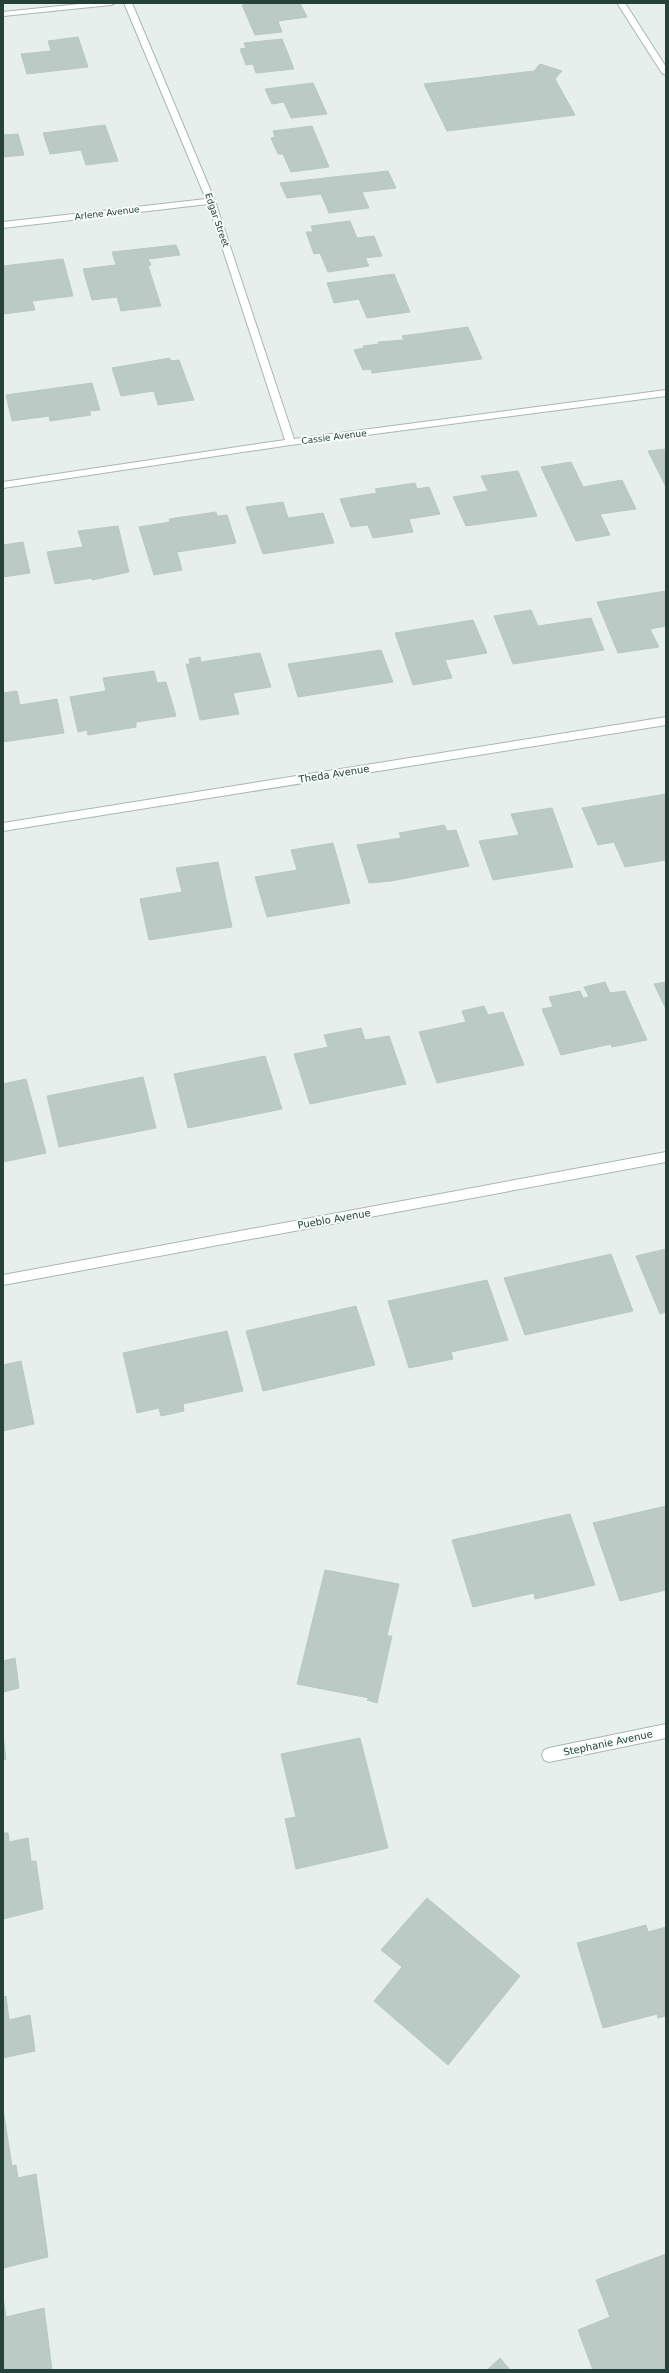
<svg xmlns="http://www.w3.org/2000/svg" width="669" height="2373" font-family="'DejaVu Sans',sans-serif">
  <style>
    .building { fill: #bbcac4; stroke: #b8c9c2 }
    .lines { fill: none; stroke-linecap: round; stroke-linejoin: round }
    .minor-casing { stroke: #a8b8b2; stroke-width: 2 }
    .minor { fill: #fff; fill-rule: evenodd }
    .labels { text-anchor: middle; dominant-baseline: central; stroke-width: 4; stroke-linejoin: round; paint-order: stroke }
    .far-street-label { font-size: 9px; fill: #24423a; stroke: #f7fbf9 }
    .street-label { font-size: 10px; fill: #24423a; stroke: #f7fbf9 }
  </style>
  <rect width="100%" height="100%" fill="#e6efeb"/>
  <g class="building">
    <polygon points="264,3 300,3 307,17 278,21 282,32 255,35 242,5"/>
    <polygon points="78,37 88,67 27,74 21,54 51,51 48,41"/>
    <polygon points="282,39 294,69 256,73 253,64 246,65 240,49 246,48 244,43"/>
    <polygon points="540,64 562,71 555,79 575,115 447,131 424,84 534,71"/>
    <polygon points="313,83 327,114 291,118 284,102 272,104 265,89"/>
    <polygon points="105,125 118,161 86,165 81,150 50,154 43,133"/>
    <polygon points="312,126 329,167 291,172 283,154 278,154 271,138 275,137 273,131"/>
    <polygon points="18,134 24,155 3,157 3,135"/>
    <polygon points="388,171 396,188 362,192 369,208 329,213 321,194 287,198 280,183"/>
    <polygon points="350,221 357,238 374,236 382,256 365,258 369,266 328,272 320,253 314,254 306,232 313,232 311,226"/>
    <polygon points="176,245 180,255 148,259 151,265 148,266 161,306 121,311 117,297 92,300 83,269 116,265 112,252"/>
    <polygon points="63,259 73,296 32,301 35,310 3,314 3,266"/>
    <polygon points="394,274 410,312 367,318 359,299 334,303 327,283"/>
    <polygon points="468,327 482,359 372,373 371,369 363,370 354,350 364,348 363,346 379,344 378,342 404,340 402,336"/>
    <polygon points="170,358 170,361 179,360 194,400 158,405 154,391 121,396 112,368"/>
    <polygon points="92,383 100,410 89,411 91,415 50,421 49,416 12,421 6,395"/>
    <polygon points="666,449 666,487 648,451"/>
    <polygon points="571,462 583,487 622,480 636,509 600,514 610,535 576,541 541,467"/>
    <polygon points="518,471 537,516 466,526 453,497 488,491 481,476"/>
    <polygon points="415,483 417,489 429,487 440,514 409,519 413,532 373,538 368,525 351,527 340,499 377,493 375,489"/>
    <polygon points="283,502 288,518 323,513 334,543 263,554 246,507"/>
    <polygon points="216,512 217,516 227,515 236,543 177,552 182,570 154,575 139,527 170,522 169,519"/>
    <polygon points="118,526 129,572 92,580 92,578 55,584 47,552 83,547 78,531"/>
    <polygon points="23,542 30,573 3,577 3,545"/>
    <polygon points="666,591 666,626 650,629 659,647 618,653 597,602"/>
    <polygon points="531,610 538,626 591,618 604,650 513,664 494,616"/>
    <polygon points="473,620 487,653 445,660 452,678 413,685 395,633"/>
    <polygon points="381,650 393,682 298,697 288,664"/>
    <polygon points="260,653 271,687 233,693 239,714 200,720 186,664 190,664 189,659 200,657 201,662"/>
    <polygon points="154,671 157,683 166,682 176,716 136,722 136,727 88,735 87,730 78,732 70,697 106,691 103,678"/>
    <polygon points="17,691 20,705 57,699 64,733 3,742 3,693"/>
    <polygon points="666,794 666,860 625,867 614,842 598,845 582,808"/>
    <polygon points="552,808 573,867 493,880 479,841 519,835 511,814"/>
    <polygon points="444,825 447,831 456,830 469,866 391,881 369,883 357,845 401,838 399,833"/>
    <polygon points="333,843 350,903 267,917 255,877 297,870 291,850"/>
    <polygon points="218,862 232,927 149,940 140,899 182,892 176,868"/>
    <polygon points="605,982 610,993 625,991 647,1040 612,1047 611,1044 561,1055 542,1009 553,1007 549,997 580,991 583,998 589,997 584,987"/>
    <polygon points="666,982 666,1009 654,984"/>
    <polygon points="484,1006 488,1015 503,1012 524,1065 437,1083 419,1032 466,1022 462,1011"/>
    <polygon points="361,1028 365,1040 389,1036 406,1084 310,1104 294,1054 328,1047 324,1035"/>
    <polygon points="265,1056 282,1109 188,1128 174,1074"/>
    <polygon points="143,1077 156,1128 59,1147 47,1096"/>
    <polygon points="26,1079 46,1153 3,1162 3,1084"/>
    <polygon points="666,1249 666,1312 660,1314 636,1256"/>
    <polygon points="611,1254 633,1311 525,1335 504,1278"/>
    <polygon points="487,1280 508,1340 451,1352 453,1359 409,1368 388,1301"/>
    <polygon points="356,1306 375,1365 263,1391 246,1331"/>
    <polygon points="227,1331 243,1391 183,1404 184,1411 161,1416 159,1408 137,1413 123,1353"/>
    <polygon points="21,1361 34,1424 3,1431 3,1365"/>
    <polygon points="666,1506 666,1590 620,1601 593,1523"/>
    <polygon points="570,1514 595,1585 535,1599 534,1593 473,1607 452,1540"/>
    <polygon points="325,1570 399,1584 387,1636 392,1636 377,1703 367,1700 369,1698 297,1684"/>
    <polygon points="15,1658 19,1688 3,1692 3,1661"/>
    <polygon points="3,1735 6,1759 3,1760"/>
    <polygon points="360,1738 388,1848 296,1869 285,1819 296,1817 281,1754"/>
    <polygon points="3,1827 4,1833 8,1833 9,1842 28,1838 31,1861 36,1861 43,1909 3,1919"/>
    <polygon points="427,1898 520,1976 448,2065 374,2001 402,1967 381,1950"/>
    <polygon points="646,1925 648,1932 666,1927 666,2016 658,2018 657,2014 603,2028 577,1943"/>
    <polygon points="6,1996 9,2020 30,2015 35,2051 3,2058 3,1997"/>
    <polygon points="3,2109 12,2166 16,2165 18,2178 36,2174 48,2257 3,2268"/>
    <polygon points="666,2254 666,2370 593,2370 578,2330 610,2317 596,2280"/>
    <polygon points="3,2296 6,2317 44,2308 52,2370 3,2370"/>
    <polygon points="500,2358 510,2370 487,2370"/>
  </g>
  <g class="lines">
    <g class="minor-casing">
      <g id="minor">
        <polygon points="89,3 115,3 111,5 3,16 3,12"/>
        <polygon points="124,3 132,3 215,201 294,439 666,390 666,396 290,445 3,488 3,482 285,440 208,204 3,228 3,222 206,199"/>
        <polygon points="617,3 625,3 666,67 666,75 662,73"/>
        <polygon points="666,717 666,725 3,831 3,823"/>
        <polygon points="666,1152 666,1162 3,1285 3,1275"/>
        <polygon points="666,1724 666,1738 549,1762 544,1760 542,1755 544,1750 549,1748"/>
      </g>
    </g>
    <use href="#minor" class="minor"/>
  </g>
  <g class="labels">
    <g class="far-street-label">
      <text transform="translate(107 213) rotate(-7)">Arlene Avenue</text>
      <text transform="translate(217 220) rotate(71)">Edgar Street</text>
      <text transform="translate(334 437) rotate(-7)">Cassie Avenue</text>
    </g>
    <g class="street-label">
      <text transform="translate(334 774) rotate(-9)">Theda Avenue</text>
      <text transform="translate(334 1219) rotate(-10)">Pueblo Avenue</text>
      <text transform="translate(608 1743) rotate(-12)">Stephanie Avenue</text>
    </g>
  </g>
  <rect width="669" height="2373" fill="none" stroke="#24423a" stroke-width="8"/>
</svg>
